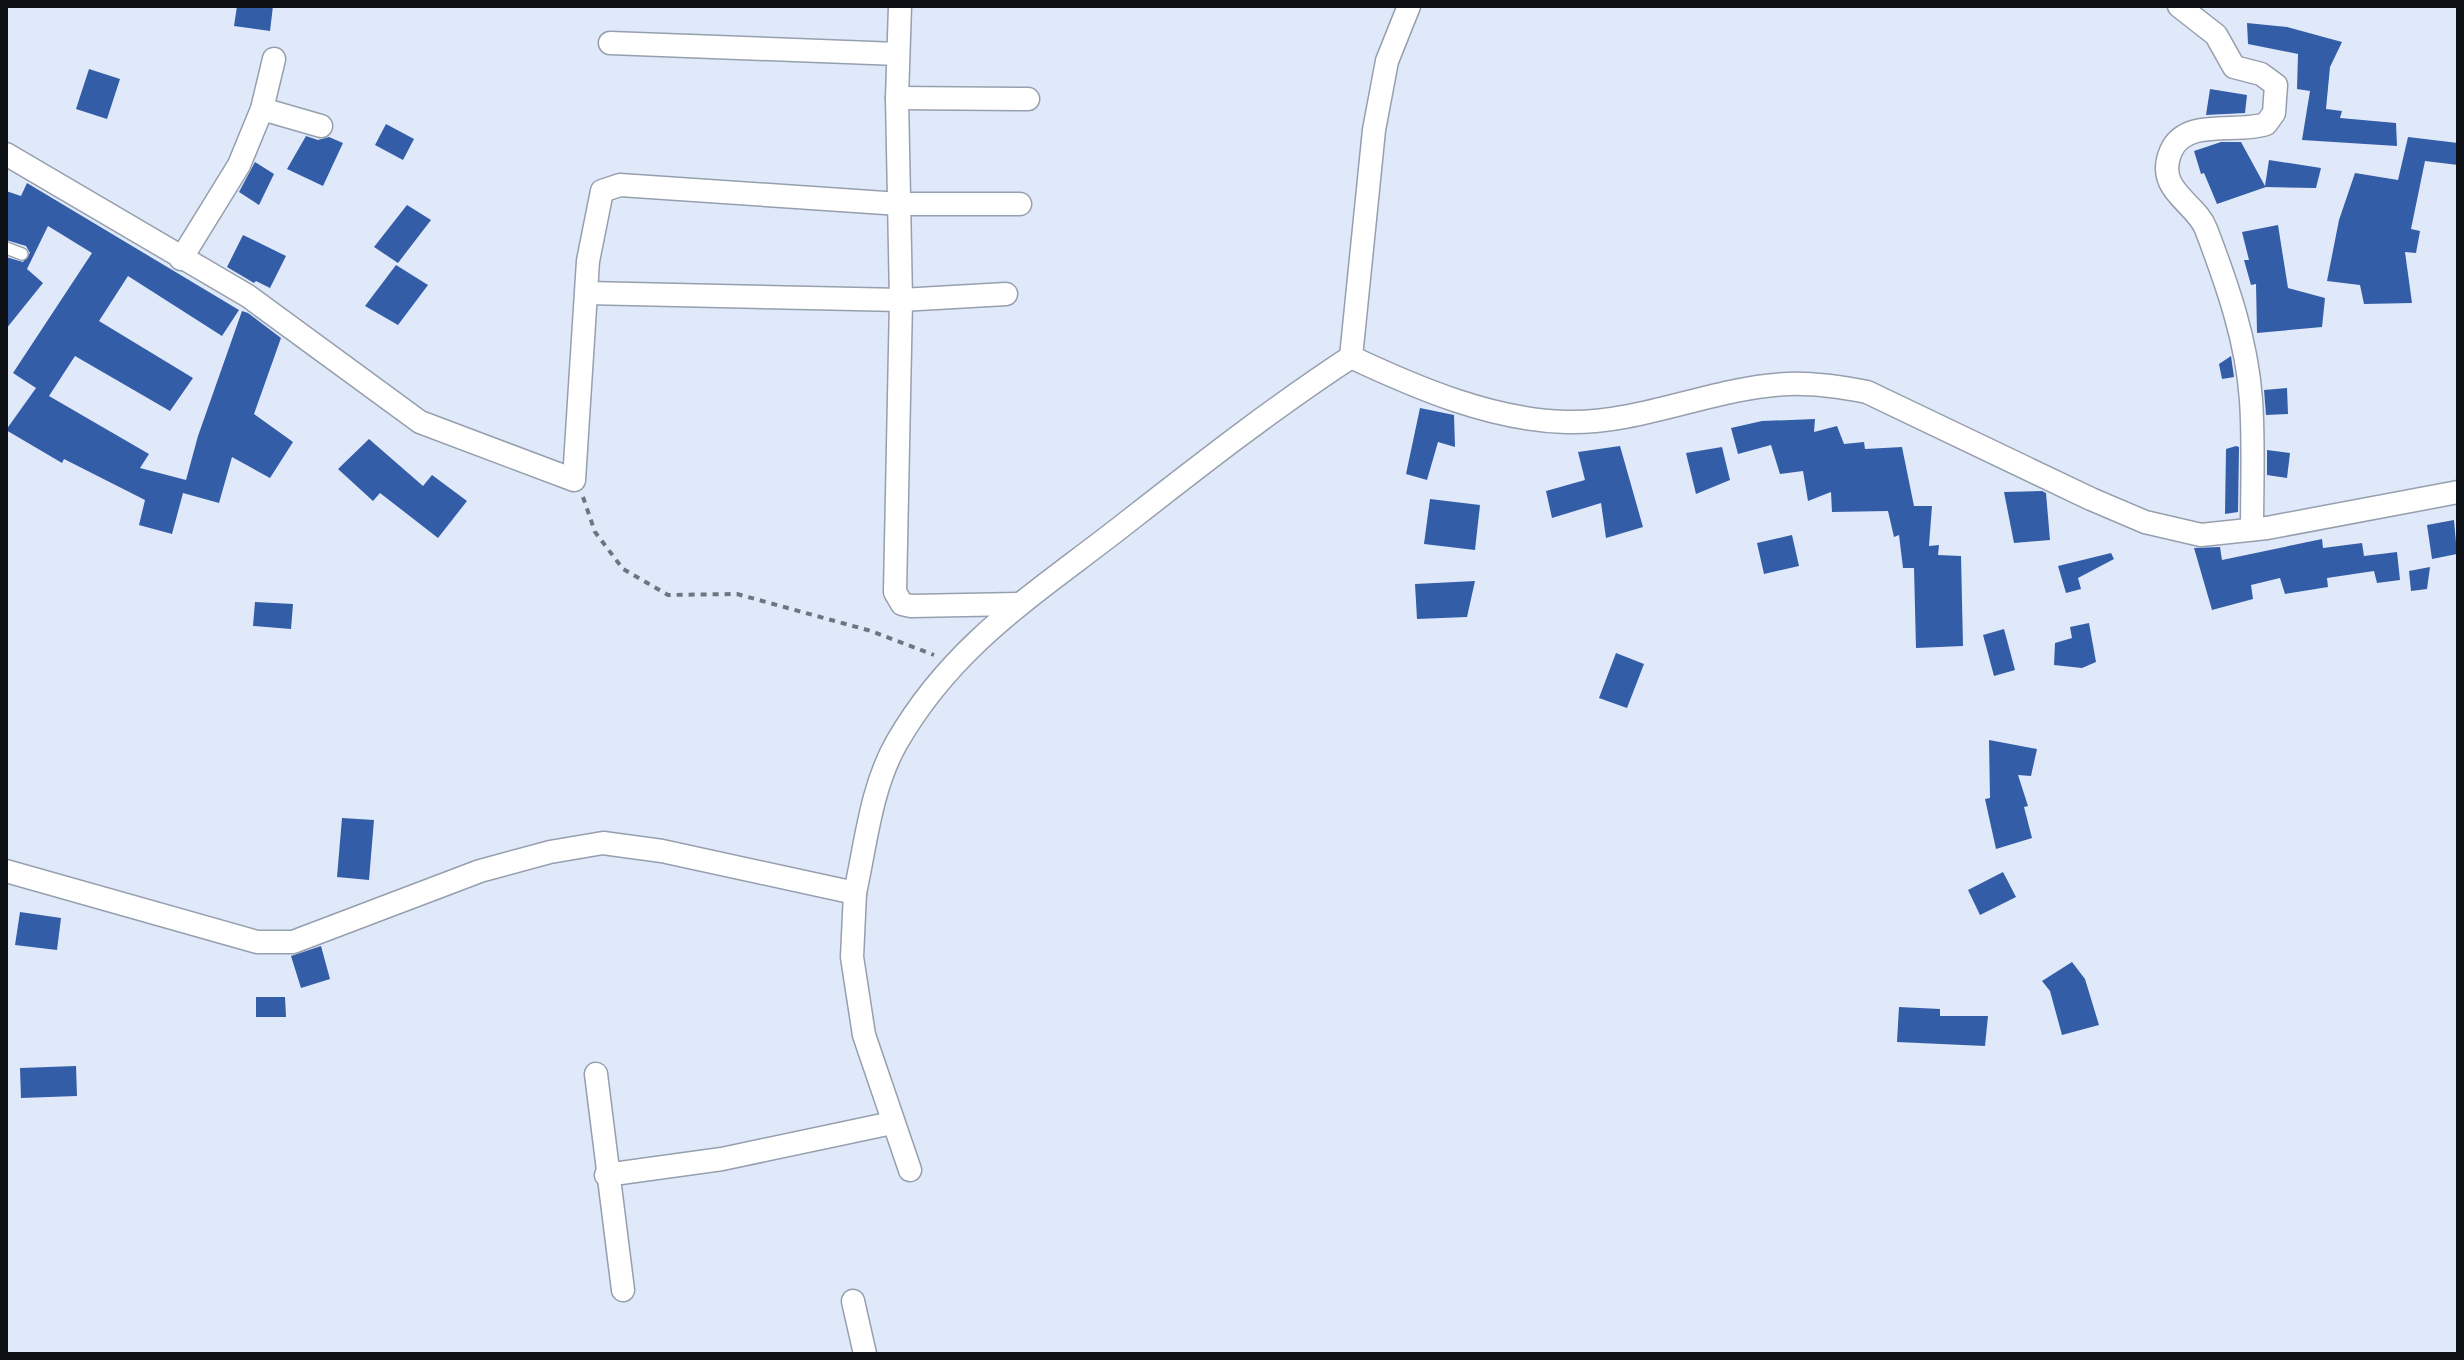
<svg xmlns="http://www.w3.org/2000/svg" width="2464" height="1360" font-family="'PT Sans Narrow',sans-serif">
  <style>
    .building { fill: #345da8 }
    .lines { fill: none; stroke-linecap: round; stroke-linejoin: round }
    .service-casing { stroke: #969fad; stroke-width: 14 }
    .minor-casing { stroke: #969fad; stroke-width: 25 }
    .path { stroke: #6f757f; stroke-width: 4; stroke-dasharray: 6 6; stroke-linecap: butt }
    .service { stroke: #fff; stroke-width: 11 }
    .minor { stroke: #fff; stroke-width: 22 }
  </style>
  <rect width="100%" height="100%" fill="#e0e9f9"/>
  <g class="building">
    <polygon points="237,6 273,6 270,31 234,26"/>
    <polygon points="2247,23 2287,27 2342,42 2330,67 2326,109 2342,111 2340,118 2396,123 2397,146 2302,140 2310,91 2297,89 2298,54 2248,44"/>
    <polygon points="89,69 120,79 107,119 76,109"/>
    <polygon points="2210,89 2247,95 2245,113 2206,115"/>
    <polygon points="386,124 414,139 403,160 375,145"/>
    <polygon points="306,136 318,140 329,137 343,143 323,186 287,169"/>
    <polygon points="2408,137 2458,143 2458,165 2425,161 2411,229 2420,231 2416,253 2405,252 2412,303 2364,304 2360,285 2327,281 2339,220 2355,173 2398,180"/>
    <polygon points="2221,142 2241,142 2265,186 2269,160 2321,168 2316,188 2266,187 2217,204 2204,173 2201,174 2194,151"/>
    <polygon points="255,162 274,174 259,205 239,192"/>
    <polygon points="27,183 239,310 222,336 128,276 99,321 193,378 170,411 75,356 49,396 149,454 140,468 186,480 198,436 242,311 248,313 281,338 254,414 293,442 270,478 232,457 219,503 183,493 172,534 139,525 145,500 64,459 62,463 6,430 36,388 13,373 92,253 48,226 27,269 43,283 6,329 6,257 23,262 30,253 26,246 6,240 6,191 21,196"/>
    <polygon points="407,205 431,220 398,263 374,247"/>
    <polygon points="2278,225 2288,288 2325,298 2322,327 2257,333 2256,284 2251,285 2244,260 2249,260 2242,232"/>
    <polygon points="243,235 286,256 270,288 256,281 254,283 227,267"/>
    <polygon points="396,265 428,285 398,325 365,306"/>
    <polygon points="2231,356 2234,377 2222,379 2219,364"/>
    <polygon points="2287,388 2288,414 2266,415 2264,390"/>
    <polygon points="1420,408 1454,415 1455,447 1438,442 1427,480 1406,474"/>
    <polygon points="1815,419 1814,432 1837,426 1844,444 1864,442 1865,449 1902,447 1914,506 1932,506 1929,546 1939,545 1938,555 1961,556 1963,646 1916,648 1914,568 1903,568 1899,535 1894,537 1888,511 1832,512 1831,492 1808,501 1803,471 1780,474 1771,445 1738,454 1731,428 1762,421"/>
    <polygon points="369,439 423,486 432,475 467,501 438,538 380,493 373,501 338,469"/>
    <polygon points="1620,446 1643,527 1606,538 1601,503 1552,518 1546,491 1585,480 1578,452"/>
    <polygon points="2236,446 2239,447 2238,512 2225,514 2226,449"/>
    <polygon points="1722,447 1730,480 1696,494 1686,453"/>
    <polygon points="2267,450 2290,453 2287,478 2267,475"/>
    <polygon points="2042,491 2046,493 2050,540 2014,543 2004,492"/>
    <polygon points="1430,499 1480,505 1475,550 1424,544"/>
    <polygon points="2454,520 2457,554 2432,559 2427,525"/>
    <polygon points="1792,535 1799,566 1764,574 1757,543"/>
    <polygon points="2322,539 2323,548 2362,543 2364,556 2397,552 2400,580 2377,583 2374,571 2327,578 2328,587 2285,594 2280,578 2251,585 2253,599 2212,610 2194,548 2220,547 2222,560"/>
    <polygon points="2111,553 2114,559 2078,578 2081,589 2066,593 2058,566"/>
    <polygon points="2430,567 2427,589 2411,591 2409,571"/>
    <polygon points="1475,581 1467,617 1417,619 1415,584"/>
    <polygon points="255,602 293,604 291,629 253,626"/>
    <polygon points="2089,623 2096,662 2082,668 2054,665 2055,643 2072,638 2070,627"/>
    <polygon points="2004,629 2015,670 1994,676 1983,635"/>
    <polygon points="1616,653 1644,664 1627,708 1599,698"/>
    <polygon points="1989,740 2037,749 2031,776 2018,775 2028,806 2024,807 2032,838 1996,849 1985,799 1990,798"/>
    <polygon points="342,818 374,820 369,880 337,877"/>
    <polygon points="2003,872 2016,897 1980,915 1968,890"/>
    <polygon points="20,912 61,918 57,950 15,945"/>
    <polygon points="321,946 330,979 301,988 291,956"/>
    <polygon points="2072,962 2085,979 2099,1025 2062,1035 2050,991 2042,981"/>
    <polygon points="256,997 285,997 286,1017 256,1017"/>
    <polygon points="1899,1007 1940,1009 1940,1016 1988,1016 1985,1046 1897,1042"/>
    <polygon points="76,1066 77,1096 21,1098 20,1068"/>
  </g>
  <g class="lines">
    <g class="service-casing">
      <polyline id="service" points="6,248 22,254"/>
    </g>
    <g class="minor-casing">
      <g id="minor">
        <polyline points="900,6 897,98 901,300 895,592 902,604 911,606 1020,604"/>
        <path d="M1409 6 1387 61 1374 130 1351 357C1417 388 1492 420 1566 422 1642 424 1713 387 1788 384 1815 383 1841 387 1867 392L2091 499 2145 522 2201 535 2267 528 2458 492"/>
        <path d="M2179 6 2216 35 2234 67 2261 74 2276 85 2274 113 2266 124C2237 134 2186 117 2171 151 2154 190 2196 202 2206 229 2227 284 2247 341 2251 400 2254 443 2252 487 2252 529"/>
        <polyline points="610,43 898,54"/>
        <polyline points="897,98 1028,99"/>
        <polyline points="262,109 321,126"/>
        <polyline points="6,154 248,296 420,422 574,480 588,261 602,191 620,185 900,204 1020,204"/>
        <polyline points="181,259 239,165 262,109 274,59"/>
        <polyline points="587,293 901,300 1006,294"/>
        <polyline points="6,871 257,942 293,942 480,871 550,852 603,843 662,851 855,893 852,957 864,1035 910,1170"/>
        <path d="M855 893C866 843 871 787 897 742 953 645 1032 596 1117 530 1194 470 1270 410 1351 357"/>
        <polyline points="596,1074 623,1290"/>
        <polyline points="606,1175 722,1159 892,1123"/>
        <polyline points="853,1301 865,1354"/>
      </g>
    </g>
    <polyline class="path" points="583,497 595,532 623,569 668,595 737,594 871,631 934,655"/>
    <use href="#service" class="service"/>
    <use href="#minor" class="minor"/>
  </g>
  <rect width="2464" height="1360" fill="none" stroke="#0c0f14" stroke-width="16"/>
</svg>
